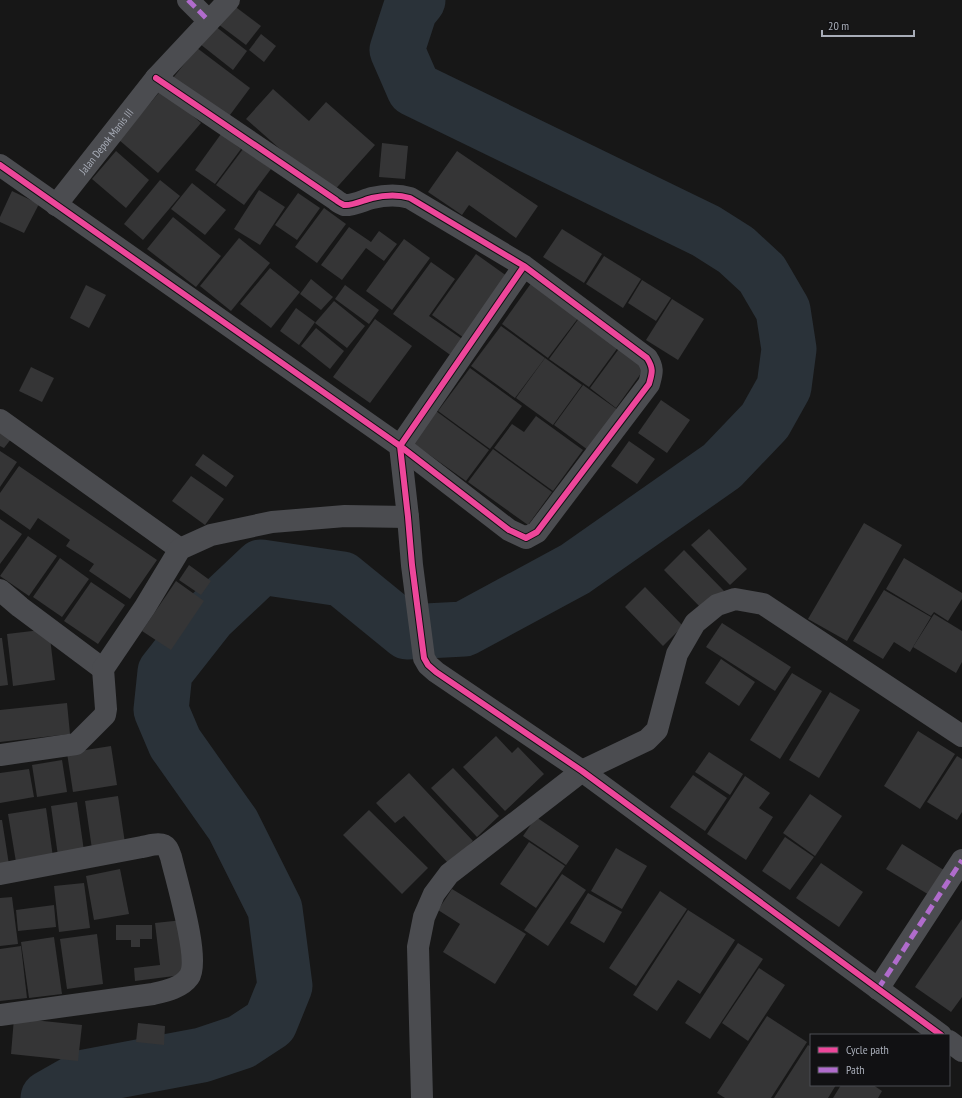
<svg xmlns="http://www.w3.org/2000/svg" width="962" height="1098" font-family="'PT Sans Narrow',sans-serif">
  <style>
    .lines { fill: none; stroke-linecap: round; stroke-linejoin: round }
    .river { stroke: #2a3239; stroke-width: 55 }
    .building { fill: #353536 }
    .minor { stroke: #4b4c50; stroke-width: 22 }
    .quiet { stroke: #b06ccc; stroke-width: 5; stroke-dasharray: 10 5; stroke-linecap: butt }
    .cycleway-casing { stroke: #111113; stroke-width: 8 }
    .cycleway { stroke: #ed469a; stroke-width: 6 }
    .labels { text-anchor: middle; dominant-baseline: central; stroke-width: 3; stroke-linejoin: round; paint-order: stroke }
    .street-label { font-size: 11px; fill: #a8adb8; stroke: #111113 }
  </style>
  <rect width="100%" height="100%" fill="#171717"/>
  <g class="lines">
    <polyline class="river" points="48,1098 85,1077 202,1055 241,1042 270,1023 285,986 275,909 233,825 175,743 161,710 165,672 209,616 261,567 342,579 407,632 464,629 575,569 722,466 765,421 784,387 789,349 783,310 762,274 736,250 706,231 414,89 397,50 410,10 418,0"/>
  </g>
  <g class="building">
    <polygon points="233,5 261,26 246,45 218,24"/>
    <polygon points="215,26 247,51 233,70 200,44"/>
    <polygon points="261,34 276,46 264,62 249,50"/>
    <polygon points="197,48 250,88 227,119 173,78"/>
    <polygon points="162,89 201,123 158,173 119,140"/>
    <polygon points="273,89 309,121 326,102 375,145 331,194 246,119"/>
    <polygon points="221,134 241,149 215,184 195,170"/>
    <polygon points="382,143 408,146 405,179 379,177"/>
    <polygon points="243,149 271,169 244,205 216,185"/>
    <polygon points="116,151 149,180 126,208 92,179"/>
    <polygon points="457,151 538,206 516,238 469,205 462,215 428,192"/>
    <polygon points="160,180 180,196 143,240 124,224"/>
    <polygon points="192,183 226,210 205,235 171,209"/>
    <polygon points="259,190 285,207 260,245 234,229"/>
    <polygon points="12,191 39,204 24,233 0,222 0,217"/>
    <polygon points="298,193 320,208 297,240 275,225"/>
    <polygon points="324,208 346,224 317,263 295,247"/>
    <polygon points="173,217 221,256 196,287 147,249"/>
    <polygon points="349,227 371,242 379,231 397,244 384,261 366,248 342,280 321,265"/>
    <polygon points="562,229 602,254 584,283 543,257"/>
    <polygon points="239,238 270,263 231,311 200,286"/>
    <polygon points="404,239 430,258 392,310 366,291"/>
    <polygon points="476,254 511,279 467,340 432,315"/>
    <polygon points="604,256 641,279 623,308 586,284"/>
    <polygon points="431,262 455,279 429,316 468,343 456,359 393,314"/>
    <polygon points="270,268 300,292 271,328 240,304"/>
    <polygon points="311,279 333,297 321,310 300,294"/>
    <polygon points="642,280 671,298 656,321 628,303"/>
    <polygon points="532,282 579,317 548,358 502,324"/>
    <polygon points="86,285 106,295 89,328 70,318"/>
    <polygon points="345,285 379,310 369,324 335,299"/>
    <polygon points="672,299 704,319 678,360 646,340"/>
    <polygon points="334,301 365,326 347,348 315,323"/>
    <polygon points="296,308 315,322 299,345 280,331"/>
    <polygon points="580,317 619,346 589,387 549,359"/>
    <polygon points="375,319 412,346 370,403 333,377"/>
    <polygon points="501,326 545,358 515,398 471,366"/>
    <polygon points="316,328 344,351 330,369 301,346"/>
    <polygon points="621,346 647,365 616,408 590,388"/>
    <polygon points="545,358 582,385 553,425 516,398"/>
    <polygon points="31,367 54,378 42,402 19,391"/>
    <polygon points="470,368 522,406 490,449 438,411"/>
    <polygon points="583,385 618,410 588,450 554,425"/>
    <polygon points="661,400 690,420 667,453 638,433"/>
    <polygon points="436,411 489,450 466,481 413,443"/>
    <polygon points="536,416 583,450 553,491 494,448 512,424 524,432"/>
    <polygon points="0,423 15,434 4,448 0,446"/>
    <polygon points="629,441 655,459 637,484 611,466"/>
    <polygon points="493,449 552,492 528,525 468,482"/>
    <polygon points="0,451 17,462 0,487"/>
    <polygon points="203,454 234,476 226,487 195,465"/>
    <polygon points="19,466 157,560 130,599 89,571 94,564 66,546 70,540 38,518 30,530 0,509 0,493"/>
    <polygon points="191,476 224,499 205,525 172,501"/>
    <polygon points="0,519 22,534 0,564"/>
    <polygon points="864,523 902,545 847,641 808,619"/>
    <polygon points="709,529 747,569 730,585 691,545"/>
    <polygon points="28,536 57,556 29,596 0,576"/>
    <polygon points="684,550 724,591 704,611 664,570"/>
    <polygon points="60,558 89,579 62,617 33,597"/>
    <polygon points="904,558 962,593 962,599 948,621 934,612 931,616 886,589"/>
    <polygon points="189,565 211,581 201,595 179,580"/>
    <polygon points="176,581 204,601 171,650 142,631"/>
    <polygon points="91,582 125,605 98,644 64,621"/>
    <polygon points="645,587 683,626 663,646 625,607"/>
    <polygon points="884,590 931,617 910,652 894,642 883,659 853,641"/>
    <polygon points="934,614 962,631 962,662 956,673 913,647"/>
    <polygon points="722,623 791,667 775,691 706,647"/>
    <polygon points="49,629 55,680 13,686 7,634"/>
    <polygon points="0,638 2,638 8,685 0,686"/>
    <polygon points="721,659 755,682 739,706 705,683"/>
    <polygon points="792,673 822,691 780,759 750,740"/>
    <polygon points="830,692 860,710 819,778 789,760"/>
    <polygon points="67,703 70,734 0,742 0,710"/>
    <polygon points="918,731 955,754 920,809 884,786"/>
    <polygon points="496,736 512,753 518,747 544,774 505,811 463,767"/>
    <polygon points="111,746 117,785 73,792 67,753"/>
    <polygon points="709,752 743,774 730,795 695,772"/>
    <polygon points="957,756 962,759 962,812 957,820 927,802"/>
    <polygon points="62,760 67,792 37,797 32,765"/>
    <polygon points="453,768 499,816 477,837 431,788"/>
    <polygon points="29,769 34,797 0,803 0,773"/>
    <polygon points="409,773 473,841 449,864 404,816 395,823 376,803"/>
    <polygon points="693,775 727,798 705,831 670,807"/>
    <polygon points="745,776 770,793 759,808 773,817 746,860 707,834"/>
    <polygon points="810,794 842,816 815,856 783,833"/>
    <polygon points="118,796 125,843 92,849 85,801"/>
    <polygon points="77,802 84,851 58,856 51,806"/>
    <polygon points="46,808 53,857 16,862 8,814"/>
    <polygon points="369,810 428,868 402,894 343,835"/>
    <polygon points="536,817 579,846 566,865 523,836"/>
    <polygon points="0,820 2,820 10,871 0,873"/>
    <polygon points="785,837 814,857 790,890 762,871"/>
    <polygon points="529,842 565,866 536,908 500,884"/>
    <polygon points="902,844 947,872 931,896 886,869"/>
    <polygon points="616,848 647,866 622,909 591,891"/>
    <polygon points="821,863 863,892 839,927 796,898"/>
    <polygon points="120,869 129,914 94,920 86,876"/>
    <polygon points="562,874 586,890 548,946 524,930"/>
    <polygon points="84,883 90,928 59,932 54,886"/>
    <polygon points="452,889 526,934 495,984 443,952 460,924 438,910"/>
    <polygon points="660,891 687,909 636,986 609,968"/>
    <polygon points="588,893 622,912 604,943 570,923"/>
    <polygon points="12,897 18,944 0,946 0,898"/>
    <polygon points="54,905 56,927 18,931 16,910"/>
    <polygon points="688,910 735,940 700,994 678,980 657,1011 633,995"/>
    <polygon points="962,919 962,997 951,1012 915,987"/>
    <polygon points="183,920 190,974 135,981 134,968 160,965 155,923"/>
    <polygon points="116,925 152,925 152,939 140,939 140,947 131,947 131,940 116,940"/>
    <polygon points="97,934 103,984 67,989 60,939"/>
    <polygon points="54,937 62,994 29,998 21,942"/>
    <polygon points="738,943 763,959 710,1039 685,1023"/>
    <polygon points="21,946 27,998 0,1001 0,949"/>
    <polygon points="759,968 785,985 748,1041 722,1023"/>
    <polygon points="767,1016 807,1042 771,1098 725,1098 717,1093"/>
    <polygon points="14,1018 82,1025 78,1061 11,1054"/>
    <polygon points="138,1023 165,1026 164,1045 136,1042"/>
    <polygon points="808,1045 811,1047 811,1085 836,1085 828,1098 774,1098"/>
    <polygon points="841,1085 873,1085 882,1091 878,1098 833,1098"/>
  </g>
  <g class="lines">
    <g class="minor">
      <polyline points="188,0 209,21"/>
      <path d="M156 78 336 200C338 202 342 204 344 205 352 206 364 200 372 198 385 195 397 194 410 198L524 266 647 358C654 369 652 373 649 384L537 532 526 538 509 530 400 446 524 266"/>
      <polyline points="0,165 400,446 408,517 412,565 424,658 428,665 436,672 582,771 941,1035"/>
      <path id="s1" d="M56 205 156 78 229 0"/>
      <polyline points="0,420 180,549"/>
      <polyline points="0,590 20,607 103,669"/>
      <polyline points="0,755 76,744 105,715 106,709 103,669 145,607 180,549 211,535 272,522 345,516 408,517"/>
      <path d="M0 874 142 847C149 846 162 841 167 848 169 850 170 855 171 857 176 879 201 961 189 977 181 988 166 991 153 994L0 1015"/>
      <polyline points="878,989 962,860"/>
      <polyline points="949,1041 962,1051"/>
      <polyline points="422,1098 418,947 424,917 434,894 449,874 582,771 647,740 657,730 677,654 695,623 717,605 735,599 763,604 962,736"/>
    </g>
    <g class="quiet">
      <polyline points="188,0 209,21"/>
      <polyline points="878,989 962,860"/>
    </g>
    <g class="cycleway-casing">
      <g id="cycleway">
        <path d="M156 78 336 200C338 202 342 204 344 205 352 206 364 200 372 198 385 195 397 194 410 198L524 266 647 358C654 369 652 373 649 384L537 532 526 538 509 530 400 446 524 266"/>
        <polyline points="0,165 400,446 408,517 412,565 424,658 428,665 436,672 582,771 941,1035"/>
      </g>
    </g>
    <use href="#cycleway" class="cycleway"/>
  </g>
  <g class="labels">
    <g class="street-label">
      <text stroke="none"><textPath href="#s1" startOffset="81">Jalan Depok Manis III</textPath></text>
    </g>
  </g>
  <rect x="810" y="1034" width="140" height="52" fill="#111113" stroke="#4d4f55"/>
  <rect x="818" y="1047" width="20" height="6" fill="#ed469a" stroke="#4d4f55"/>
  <text x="846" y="1054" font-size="12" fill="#a8adb8">Cycle path</text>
  <rect x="818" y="1067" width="20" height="6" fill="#b06ccc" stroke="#4d4f55"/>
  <text x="846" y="1074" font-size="12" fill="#a8adb8">Path</text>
  <path d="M822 30v6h92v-6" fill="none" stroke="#a8adb8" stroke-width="2"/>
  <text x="828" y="30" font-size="12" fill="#a8adb8" stroke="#111113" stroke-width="3" paint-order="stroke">20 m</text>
</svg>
